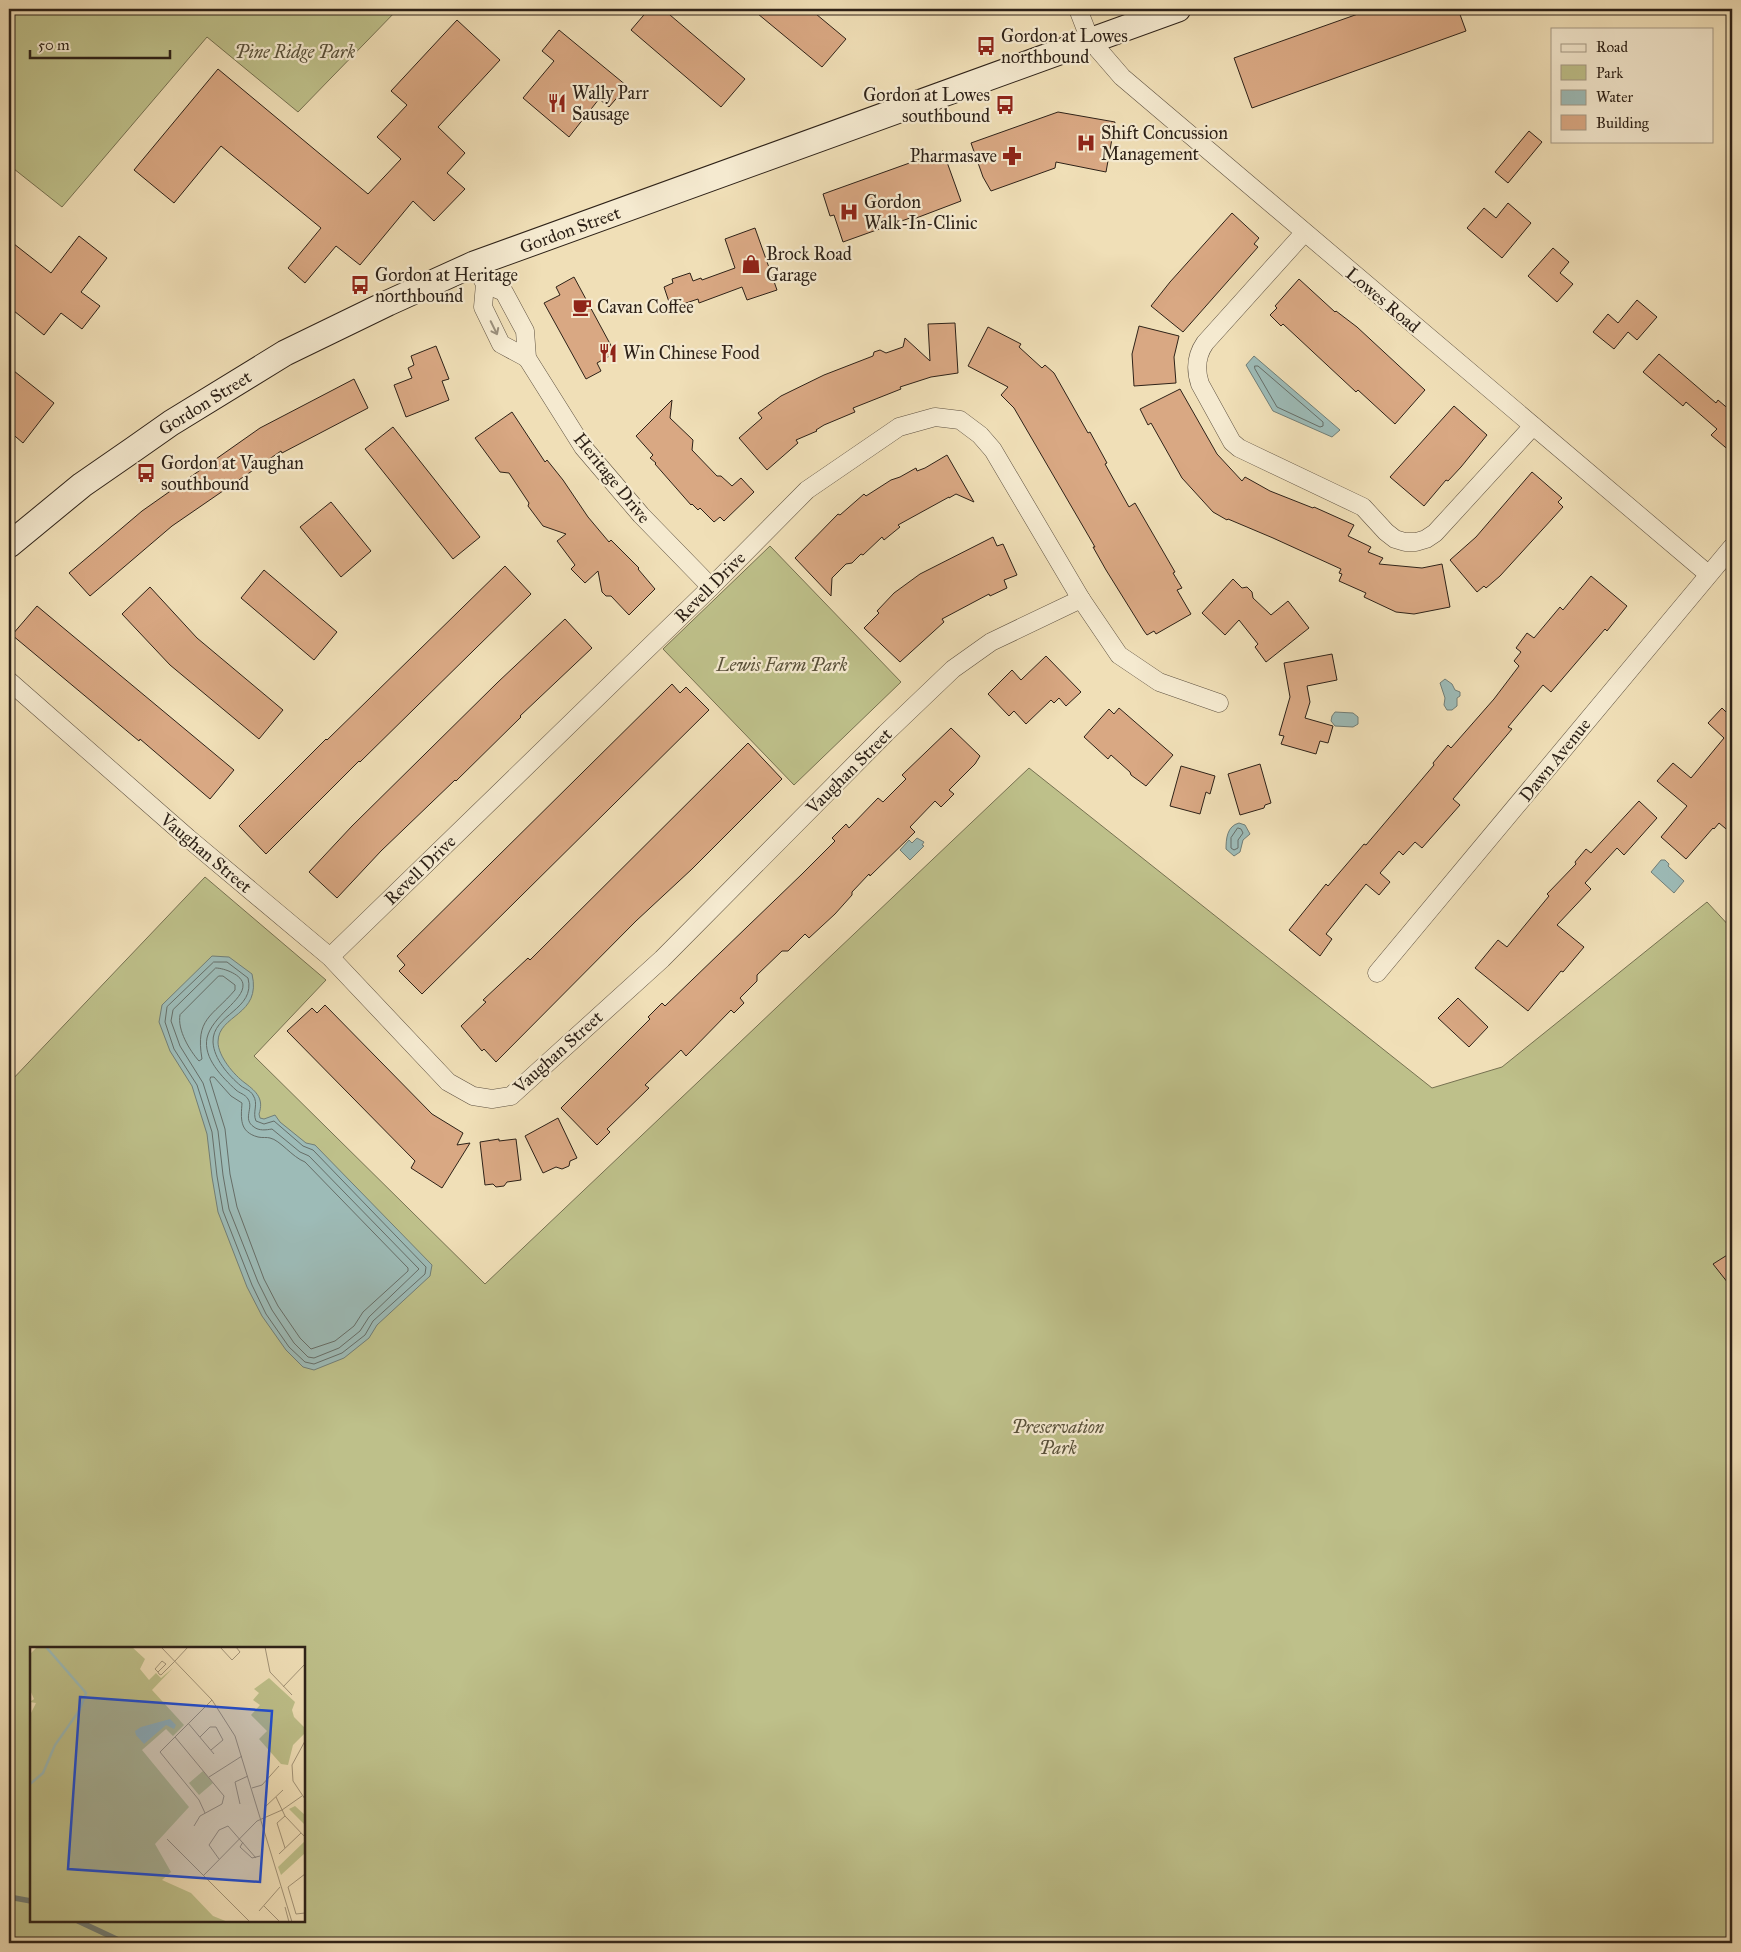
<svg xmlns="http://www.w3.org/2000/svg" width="1741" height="1952" font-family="'IM FELL Great Primer',serif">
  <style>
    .green { fill: #bec08a; stroke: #767151; fill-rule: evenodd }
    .water { fill: #9dbbb7; stroke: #717e77 }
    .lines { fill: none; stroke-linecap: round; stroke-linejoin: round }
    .shore { stroke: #666e68; stroke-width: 1 }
    .stream { stroke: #717e77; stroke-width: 5.5 }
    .building { fill: #d9a883; stroke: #2e2218 }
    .minor-casing { stroke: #5e5140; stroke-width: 19 }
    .secondary-casing { stroke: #2e2218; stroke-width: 27 }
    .minor { stroke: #f5ead0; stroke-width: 18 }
    .secondary { stroke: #f5ead0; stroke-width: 25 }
    .oneway { stroke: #9b907d }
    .labels { text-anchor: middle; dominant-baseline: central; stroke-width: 4.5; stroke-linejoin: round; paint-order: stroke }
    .poi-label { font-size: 18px; fill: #2e2218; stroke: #f5ead0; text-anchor: start }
    .park-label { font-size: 18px; font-style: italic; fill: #59513a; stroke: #f5ead0 }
    .street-label { font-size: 18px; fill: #2e2218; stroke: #f5ead0 }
    .inset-river { fill: none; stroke: #9dbbb7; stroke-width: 2.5 }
    .inset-road { fill: none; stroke: #a29377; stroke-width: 1 }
    .view { fill: #1d4ed8; fill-opacity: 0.15; stroke: #1d4ed8; stroke-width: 2.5 }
    .inset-edge { fill: none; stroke: #2e2218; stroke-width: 2.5 }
  </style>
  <rect width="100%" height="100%" fill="#f0dfb7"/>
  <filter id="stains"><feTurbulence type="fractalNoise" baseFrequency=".004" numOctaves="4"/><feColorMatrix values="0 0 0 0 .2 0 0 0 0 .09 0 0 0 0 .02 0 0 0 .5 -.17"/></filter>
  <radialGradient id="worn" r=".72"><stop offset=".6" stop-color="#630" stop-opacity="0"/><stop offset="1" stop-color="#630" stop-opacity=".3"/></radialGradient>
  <g class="green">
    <polygon points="9,9 398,9 298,112 207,37 62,207 9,165"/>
    <polygon points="770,546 901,682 794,785 663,649"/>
    <path d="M1029 768 1432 1088 1502 1067 1707 902 1732 929V1943H9V1083L205 877 326 980 254 1056 485 1284ZM31 1648H304V1921H31Z"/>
  </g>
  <g class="water">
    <polygon points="1254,356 1340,430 1332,437 1273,411 1246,365"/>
    <polygon points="1445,679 1452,684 1455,690 1460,692 1460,696 1457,698 1457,706 1452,710 1447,710 1444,705 1445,698 1440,683"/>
    <polygon points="1335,712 1353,713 1358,717 1358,724 1353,727 1335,726 1331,721 1332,716"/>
    <path d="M1239 823 1245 825 1250 834 1243 840 1240 852 1234 856 1226 849C1226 839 1227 826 1239 823Z"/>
    <polygon points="917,838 924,842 922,845 924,846 910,860 900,850 909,840 912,843"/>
    <polygon points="1661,860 1665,860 1669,864 1668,866 1684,881 1674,893 1651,872"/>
    <path d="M212 956 229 957 252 974C262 1016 218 1014 218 1042 218 1056 234 1075 245 1083 257 1092 264 1099 259 1114L260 1118 264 1119 275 1115 280 1122 306 1143 315 1145 432 1265 430 1276 377 1325 369 1338 344 1358 314 1370 303 1367 286 1350 262 1316 247 1287 218 1212 212 1177 207 1134 192 1086 170 1051 159 1022 162 1005Z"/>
  </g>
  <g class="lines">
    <g class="shore">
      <polygon points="1255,366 1258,366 1323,422 1323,426 1320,427 1277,407 1255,369"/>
      <polygon points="1238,828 1241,829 1243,833 1238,840 1238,848 1234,850 1231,848 1231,838"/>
      <path d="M214 962H227L248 978C256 1010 212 1014 213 1042 214 1059 228 1075 241 1086 245 1089 250 1090 253 1095 259 1104 252 1112 256 1121L264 1124 274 1121 303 1146 313 1150 426 1267 425 1274 373 1321 365 1335 342 1353 314 1364 305 1362 289 1347 266 1314 252 1285 223 1211 217 1176 212 1132 197 1085 174 1049 165 1022 167 1007Z"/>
      <path d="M216 968C224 968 243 975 243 985 244 1000 212 1016 207 1038 203 1058 222 1077 236 1090 239 1093 245 1094 248 1099 254 1108 242 1119 254 1127 259 1131 266 1130 272 1129L300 1152 309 1156 419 1269 369 1317 360 1331 339 1348 314 1358 308 1357 294 1343 272 1310 258 1282 229 1209 223 1175 218 1131 203 1083 180 1046 171 1021 173 1010Z"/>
      <path d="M219 976H223L235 985V990C212 1017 195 1018 202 1059L199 1061C190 1051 177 1030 180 1015Z"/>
      <path d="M211 1077H214L231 1096 242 1103C241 1118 239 1132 258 1137 262 1138 267 1137 270 1138 280 1140 292 1157 305 1162L408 1268V1271L363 1312 354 1326 335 1341 311 1349 300 1338 278 1306 264 1279 237 1207 230 1174 225 1129 210 1080Z"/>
    </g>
    <g class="stream">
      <polyline points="9,1897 31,1901"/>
      <polyline points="78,1921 125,1943"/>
    </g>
  </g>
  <g class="building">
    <polygon points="649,9 663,9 745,79 721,107 631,30"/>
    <polygon points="752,9 810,9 846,39 822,67"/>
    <polygon points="1372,9 1458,9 1466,31 1252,108 1234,58"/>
    <polygon points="457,20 500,60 438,127 465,153 447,173 465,189 434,221 413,201 360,265 336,246 305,283 288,268 321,228 221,146 174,203 134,170 218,69 368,194 401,159 377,137 407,105 391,91"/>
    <polygon points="559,30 627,86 609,107 599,99 569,137 523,98 554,61 542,51"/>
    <polygon points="1058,112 1115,122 1106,172 1056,162 1055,168 991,191 983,177 971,143"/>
    <polygon points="1529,131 1542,142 1508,183 1495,172"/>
    <polygon points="943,151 961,201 911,220 910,218 843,242 834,215 830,216 823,194"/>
    <polygon points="1508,203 1531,223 1502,258 1467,228 1484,208 1496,218"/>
    <polygon points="1232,213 1259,238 1254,244 1258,247 1183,332 1151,306 1170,282"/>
    <polygon points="755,228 777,290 747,300 742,287 699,303 698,299 671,308 664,287 673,283 672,279 690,273 693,281 701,278 702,280 735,268 725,239"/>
    <polygon points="79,236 107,258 81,292 100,306 82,329 61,313 44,335 9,307 9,240 51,273"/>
    <polygon points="1553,248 1569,262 1560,273 1573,284 1557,302 1528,276"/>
    <polygon points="574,277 615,353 597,363 601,371 586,379 544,303 560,295 556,287"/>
    <polygon points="1299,279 1335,312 1336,311 1357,327 1425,390 1395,424 1358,390 1356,392 1283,324 1281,326 1270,315 1277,308 1275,306"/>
    <polygon points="1637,300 1657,317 1637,340 1628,332 1614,349 1593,332 1608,314 1618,323"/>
    <polygon points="955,323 958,373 931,377 900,387 901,389 853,408 855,412 824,425 816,430 817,431 796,440 798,443 767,470 739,438 762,418 758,413 781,396 824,375 873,356 874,352 880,350 886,353 903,347 905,338 930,361 928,324"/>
    <polygon points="1139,326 1179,336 1174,357 1176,383 1134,386 1132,354"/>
    <polygon points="988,327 1021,344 1019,347 1042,368 1045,365 1054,373 1088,433 1090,432 1107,463 1105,464 1129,507 1135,503 1175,572 1173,573 1182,588 1177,590 1191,614 1156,634 1154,631 1147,635 1144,631 1106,570 1093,547 1095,547 1014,408 1001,395 1008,387 968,366"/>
    <polygon points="436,346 449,379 442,381 449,400 406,417 394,385 412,378 408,368 414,365 411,356"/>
    <polygon points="1659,354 1716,403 1718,400 1732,412 1732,453 1711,435 1717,429 1686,402 1683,406 1643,372"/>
    <polygon points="9,367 54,403 23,443 9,431"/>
    <polygon points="354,379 368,408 282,453 281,451 172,526 90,596 69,573 142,511 260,428"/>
    <polygon points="1180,389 1217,454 1242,481 1245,477 1270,491 1313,508 1314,507 1354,525 1348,536 1371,547 1368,552 1383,558 1379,564 1422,568 1442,564 1450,607 1414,614 1396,612 1364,597 1366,593 1339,581 1342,574 1339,573 1341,569 1273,538 1228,519 1227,520 1213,512 1182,478 1151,423 1148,425 1140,409"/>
    <polygon points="672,400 670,418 693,440 692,450 717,476 721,476 732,486 741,478 754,492 724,521 720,517 714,522 700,508 698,510 692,504 691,505 655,464 656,463 650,458 653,455 636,436"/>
    <polygon points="1454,406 1487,435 1461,467 1448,481 1446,480 1424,506 1390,477"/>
    <polygon points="512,412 545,462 547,460 563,480 588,517 609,542 611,540 639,568 638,569 655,589 629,615 611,596 606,596 602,592 598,571 585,583 571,569 575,565 557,541 566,534 543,526 528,506 529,503 509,473 500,472 475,438"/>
    <polygon points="393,427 480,537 453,559 365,449"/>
    <polygon points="947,455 974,502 956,494 949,498 949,497 898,525 900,527 884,540 882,537 863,555 861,554 852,563 846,564 832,578 831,596 795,558 838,514 840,515 864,494 866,496 891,480 900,477 916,468 917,471 925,468"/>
    <polygon points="1532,472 1562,498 1558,502 1563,507 1500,576 1486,588 1484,586 1477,592 1450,560 1476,537"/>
    <polygon points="331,502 371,551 341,577 300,527"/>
    <polygon points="993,537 997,546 1003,544 1017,575 1004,580 1007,588 990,596 989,594 942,619 944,622 900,662 864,628 879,613 877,611 894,593 920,574"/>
    <polygon points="505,566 531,594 360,762 359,761 266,854 239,826 326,739 327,740"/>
    <polygon points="264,570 337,632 314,660 241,598"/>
    <polygon points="1591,576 1627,606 1607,631 1605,629 1551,692 1543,685 1508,727 1512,729 1453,799 1460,805 1422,848 1415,842 1403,855 1399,851 1380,873 1390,882 1379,895 1366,884 1326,934 1332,939 1320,956 1289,930 1326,884 1328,886 1364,844 1366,845 1434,765 1433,763 1448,745 1451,748 1494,699 1519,666 1514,661 1521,652 1516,648 1527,633 1534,638 1560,607 1563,610"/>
    <polygon points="1233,579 1242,588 1247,587 1252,592 1253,598 1271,615 1288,601 1309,628 1266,662 1255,647 1258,644 1239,620 1225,635 1202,613"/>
    <polygon points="150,587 197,638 283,710 259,739 170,665 122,614"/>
    <polygon points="37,606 234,770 210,799 140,739 139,741 12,635"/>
    <polygon points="565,619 592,648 520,716 521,717 456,781 455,780 381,851 337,898 309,872 352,826 498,682"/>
    <polygon points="1332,654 1337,680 1307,686 1310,702 1305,718 1333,726 1328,743 1320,741 1316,754 1281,744 1284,736 1279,735 1290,697 1284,663"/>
    <polygon points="1046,656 1081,692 1066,706 1059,698 1054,703 1051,700 1026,724 1014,711 1009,716 988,694 1012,670 1021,680"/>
    <polygon points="672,684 680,693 686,687 709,710 422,994 399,971 405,965 397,956"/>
    <polygon points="1119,708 1173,755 1146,786 1131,775 1130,772 1111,755 1108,759 1084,737 1109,709 1114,714"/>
    <polygon points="1722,708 1732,718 1732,834 1719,823 1714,829 1713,828 1686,859 1661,837 1687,806 1657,781 1673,763 1691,778 1724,738 1708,723"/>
    <polygon points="951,728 980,756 975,764 949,790 954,794 941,807 935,801 910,827 915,832 870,876 869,874 852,892 852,895 835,914 809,938 805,934 788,951 782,951 757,975 757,981 740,998 744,1003 734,1013 731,1010 686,1056 681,1050 645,1085 649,1088 607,1129 610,1132 597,1145 561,1108 650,1019 648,1017 662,1003 665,1006 802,874 835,841 832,838 846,824 849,828 878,798 883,802 906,779 902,775"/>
    <polygon points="748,743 782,779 692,869 636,921 496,1062 484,1049 482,1051 461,1026 486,1002 483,1000 528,958 530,960"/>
    <polygon points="1260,764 1271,803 1265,805 1264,808 1240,815 1228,774"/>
    <polygon points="1181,766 1215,776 1210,794 1206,792 1200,814 1170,806"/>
    <polygon points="1639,801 1657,818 1624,855 1617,848 1585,883 1591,889 1557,925 1584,947 1563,972 1561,971 1528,1011 1475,968 1498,940 1507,947 1549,896 1547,894 1576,864 1575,862 1586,849 1591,853"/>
    <polygon points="1458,998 1488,1027 1469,1047 1438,1018"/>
    <polygon points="325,1005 432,1114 463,1133 457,1145 470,1143 442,1188 411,1168 415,1161 287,1031 312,1008 317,1013"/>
    <polygon points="558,1118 577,1158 570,1161 569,1166 562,1169 556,1167 543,1173 525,1136"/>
    <polygon points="499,1139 499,1141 516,1139 521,1180 507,1182 504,1186 496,1187 493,1184 485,1185 480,1142"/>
    <polygon points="1732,1252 1732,1288 1713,1264"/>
  </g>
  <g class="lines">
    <g class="minor-casing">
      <g id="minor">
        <polyline points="1078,9 1090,40 1122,77 1708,574"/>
        <path d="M1304 233 1205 343C1196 356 1195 369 1200 384L1232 442 1239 448 1363 507 1386 532 1395 539 1405 542H1416L1426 539 1435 533 1533 426"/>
        <polyline points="480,275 485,284 483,307 501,344 527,358"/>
        <polyline points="485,284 504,292 525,331 527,358 583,447 641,515 711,587"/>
        <polyline points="9,681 188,838 330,957 448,1082 473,1096 492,1099 511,1096 662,959 886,733 953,669 991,642 1081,599"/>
        <polyline points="330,957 711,587 807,490 899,427 935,417 960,420 980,435 993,450 1081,599 1119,655 1159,682 1219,703"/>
        <polyline points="1377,973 1732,547"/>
      </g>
    </g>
    <g class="secondary-casing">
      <polyline id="secondary" points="9,545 82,485 134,449 171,423 285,353 388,303 474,264 1178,9"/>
    </g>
    <use href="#minor" class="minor"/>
    <use href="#secondary" class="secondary"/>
  </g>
  <defs><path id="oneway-shaft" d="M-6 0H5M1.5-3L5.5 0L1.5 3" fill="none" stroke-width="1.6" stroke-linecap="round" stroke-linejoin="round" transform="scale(1.25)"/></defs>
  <use class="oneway" href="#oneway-shaft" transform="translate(494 328) rotate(64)"/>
  <defs>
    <g id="bus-bare" transform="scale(1.5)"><path d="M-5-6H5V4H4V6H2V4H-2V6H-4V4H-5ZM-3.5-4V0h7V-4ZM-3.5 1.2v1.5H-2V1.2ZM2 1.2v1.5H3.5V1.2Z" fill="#8f2418" stroke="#f5ead0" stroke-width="2.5" paint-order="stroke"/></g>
    <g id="restaurant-bare" transform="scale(1.5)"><path d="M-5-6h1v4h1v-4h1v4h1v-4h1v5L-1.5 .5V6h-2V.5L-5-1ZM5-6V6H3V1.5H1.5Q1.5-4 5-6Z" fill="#8f2418" stroke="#f5ead0" stroke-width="2.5" paint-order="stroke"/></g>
    <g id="hospital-bare" transform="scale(1.5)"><path d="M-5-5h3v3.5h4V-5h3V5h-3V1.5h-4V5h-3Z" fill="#8f2418" stroke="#f5ead0" stroke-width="2.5" paint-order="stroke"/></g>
    <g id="pharmacy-bare" transform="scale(1.5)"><path d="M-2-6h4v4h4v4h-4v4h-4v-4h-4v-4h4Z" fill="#8f2418" stroke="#f5ead0" stroke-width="2.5" paint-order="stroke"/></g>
    <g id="shop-bare" transform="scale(1.5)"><path d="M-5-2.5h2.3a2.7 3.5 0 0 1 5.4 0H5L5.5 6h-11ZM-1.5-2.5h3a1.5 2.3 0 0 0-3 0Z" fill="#8f2418" stroke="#f5ead0" stroke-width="2.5" paint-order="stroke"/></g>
    <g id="cafe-bare" transform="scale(1.5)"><path d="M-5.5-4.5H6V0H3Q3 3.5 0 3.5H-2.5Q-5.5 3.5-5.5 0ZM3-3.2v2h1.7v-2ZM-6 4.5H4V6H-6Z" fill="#8f2418" stroke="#f5ead0" stroke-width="2.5" paint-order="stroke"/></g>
  </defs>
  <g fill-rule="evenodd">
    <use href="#bus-bare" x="986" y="46"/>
    <use href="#restaurant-bare" x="557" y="103"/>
    <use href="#bus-bare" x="1005" y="105"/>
    <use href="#hospital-bare" x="1086" y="143"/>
    <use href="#pharmacy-bare" x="1012" y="156"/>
    <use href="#hospital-bare" x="849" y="212"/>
    <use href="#shop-bare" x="751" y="264"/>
    <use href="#bus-bare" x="360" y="285"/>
    <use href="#cafe-bare" x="582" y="307"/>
    <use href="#restaurant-bare" x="608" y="353"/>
    <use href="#bus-bare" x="146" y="473"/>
  </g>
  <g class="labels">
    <g class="poi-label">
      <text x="1001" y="36">Gordon at Lowes<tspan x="1001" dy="21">northbound</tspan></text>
      <text x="572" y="93">Wally Parr<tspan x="572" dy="21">Sausage</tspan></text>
      <text x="990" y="95" text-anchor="end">Gordon at Lowes<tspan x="990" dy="21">southbound</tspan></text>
      <text x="1101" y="133">Shift Concussion<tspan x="1101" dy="21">Management</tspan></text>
      <text x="997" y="156" text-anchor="end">Pharmasave</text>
      <text x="864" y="202">Gordon<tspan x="864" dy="21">Walk-In-Clinic</tspan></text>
      <text x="766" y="254">Brock Road<tspan x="766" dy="21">Garage</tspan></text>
      <text x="375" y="275">Gordon at Heritage<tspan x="375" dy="21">northbound</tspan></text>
      <text x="597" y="307">Cavan Coffee</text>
      <text x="623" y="353">Win Chinese Food</text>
      <text x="161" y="463">Gordon at Vaughan<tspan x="161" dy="21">southbound</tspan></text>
    </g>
    <g class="park-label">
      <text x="295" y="52">Pine Ridge Park</text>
      <text x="782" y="665">Lewis Farm Park</text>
      <text x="1058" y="1427">Preservation<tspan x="1058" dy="21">Park</tspan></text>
    </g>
    <g class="street-label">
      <text transform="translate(570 230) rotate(-20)">Gordon Street</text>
      <text transform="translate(1383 300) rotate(40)">Lowes Road</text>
      <text transform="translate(205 403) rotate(-32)">Gordon Street</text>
      <text transform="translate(612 478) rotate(51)">Heritage Drive</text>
      <text transform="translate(710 587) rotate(-45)">Revell Drive</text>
      <text transform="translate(1555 760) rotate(-51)">Dawn Avenue</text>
      <text transform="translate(849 771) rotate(-45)">Vaughan Street</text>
      <text transform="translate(206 853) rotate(40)">Vaughan Street</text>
      <text transform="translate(420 870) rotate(-44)">Revell Drive</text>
      <text transform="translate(558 1052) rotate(-42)">Vaughan Street</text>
    </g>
  </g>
  <g transform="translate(30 1647)">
    <rect width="275" height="275" fill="#f0dfb7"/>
    <path d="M7 0H102L115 12 110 22 119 33 126 26 131 31 143 21 122 43 154 78 143 89 136 82 112 103 159 160 125 197 141 225 132 233 161 246 183 269 198 275H0V68L6 56 0 55 4 52 0 43V7ZM239 31 265 55 262 63 264 70 275 81V86L263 98 258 118 251 117 229 92 237 84 221 68 230 58 223 53 229 46 224 42ZM173 124 183 136 169 148 159 136ZM265 159 275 168V178L259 162ZM275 194V206L251 228 248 220Z" fill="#bec08a"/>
    <path d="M140 72 146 78 144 82 136 78 114 97 106 88 105 84 111 80Z" fill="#9dbbb7"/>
    <path class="inset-river" d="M0 137 13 126 25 98 49 64 56 46 16 0"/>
    <path class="inset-road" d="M131 0 182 53 205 89 262 275M190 0 202 13 210 5 206 0M235 0 240 25 262 48M145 14 158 0M128 25 136 17 132 14 125 22 128 25 129 27 131 28 145 14M253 40 275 17M158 76 184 107M145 90 194 149 192 157 170 169 164 179M170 90 180 80H186L193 93 181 103M275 94 262 118 263 134 275 152M179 130 212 109M222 141 232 138 249 119M246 150 255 169 275 190M210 157 205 135 218 129M235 160 253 143M175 166 169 153 130 105 182 53M255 169 247 176 255 201M137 192 220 275M213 195 210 200 222 211 230 209M249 207 271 186M189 212 179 198 189 183 198 179 226 211M275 227 258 240 266 267 275 266M174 228 227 174 252 163 272 149M234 259 250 275M255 260 259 275M229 264 250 240"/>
    <path class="view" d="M50 50 242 64 230 235 38 222Z"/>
    <rect width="275" height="275" class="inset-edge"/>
  </g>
  <rect width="1741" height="1952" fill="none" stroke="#f0dfb7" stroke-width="30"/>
  <rect x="10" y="10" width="1721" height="1932" fill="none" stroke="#2e2218" stroke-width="2.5"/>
  <rect x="15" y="15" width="1711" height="1922" fill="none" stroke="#2e2218"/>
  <rect x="1551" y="28" width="162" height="115" fill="#f5ead0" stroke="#a59a86"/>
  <rect x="1561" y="44" width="25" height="8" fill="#f5ead0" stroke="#a59a86"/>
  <text x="1596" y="52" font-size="15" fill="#2e2218">Road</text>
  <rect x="1561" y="65" width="25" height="15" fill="#bec08a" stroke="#a59a86"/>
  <text x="1596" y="78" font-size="15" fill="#2e2218">Park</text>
  <rect x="1561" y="90" width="25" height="15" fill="#9dbbb7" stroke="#a59a86"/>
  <text x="1596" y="102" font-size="15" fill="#2e2218">Water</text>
  <rect x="1561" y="115" width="25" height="15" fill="#d9a883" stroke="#a59a86"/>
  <text x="1596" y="128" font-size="15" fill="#2e2218">Building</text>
  <path d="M30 50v8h140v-8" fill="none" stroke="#2e2218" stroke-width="2.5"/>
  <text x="38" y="50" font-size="15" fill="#2e2218" stroke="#f5ead0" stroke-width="4" paint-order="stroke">50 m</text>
  <rect width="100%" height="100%" filter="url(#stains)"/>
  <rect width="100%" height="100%" fill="url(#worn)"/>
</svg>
